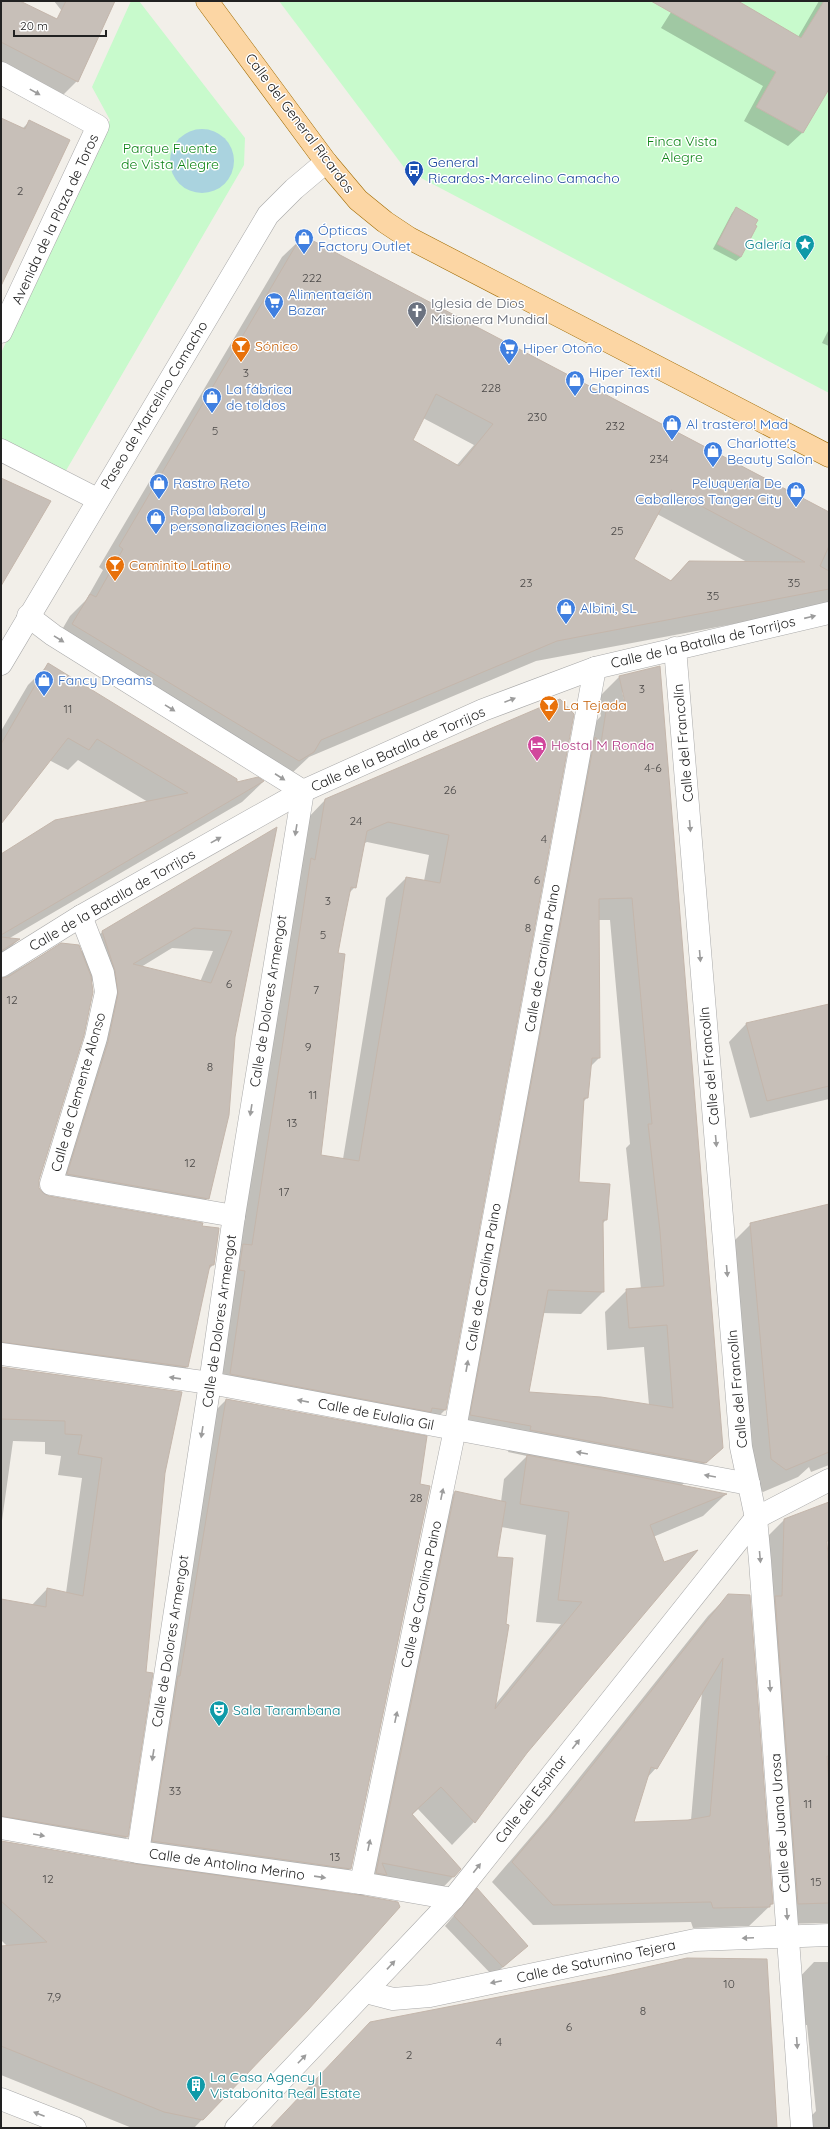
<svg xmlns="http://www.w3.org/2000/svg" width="830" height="2129" font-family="Quicksand,sans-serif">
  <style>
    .park { fill: #c8facc }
    .water { fill: #aad3df }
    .shadow { fill: #0003; fill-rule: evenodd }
    .building { fill: #c7bfb8; stroke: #c4b6ab; fill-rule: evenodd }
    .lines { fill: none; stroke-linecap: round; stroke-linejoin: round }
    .pedestrian-casing { stroke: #a9a9a9; stroke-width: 23 }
    .minor-casing { stroke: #a9a9a9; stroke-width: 23 }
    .tertiary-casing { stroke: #a9a9a9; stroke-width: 23 }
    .primary-casing { stroke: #a06b00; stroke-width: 23 }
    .pedestrian { stroke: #fff; stroke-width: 22 }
    .minor { stroke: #fff; stroke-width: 22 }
    .tertiary { stroke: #fff; stroke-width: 22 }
    .primary { stroke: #fcd6a4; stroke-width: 22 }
    .oneway { fill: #9c9c9c }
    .labels { text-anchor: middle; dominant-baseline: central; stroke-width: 3; stroke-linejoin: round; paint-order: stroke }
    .number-label { font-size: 12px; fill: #4b4948 }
    .street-label { font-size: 14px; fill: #222; stroke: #fff }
    .park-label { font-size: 14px; fill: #0c8416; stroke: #fff }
    .transit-label { font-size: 14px; fill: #164399; stroke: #fff; text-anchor: start }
    .shop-label { font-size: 14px; fill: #366cbe; stroke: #fff; text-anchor: start }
    .culture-label { font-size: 14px; fill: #0d838f; stroke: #fff; text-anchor: start }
    .worship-label { font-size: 14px; fill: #5b616d; stroke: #fff; text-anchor: start }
    .food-label { font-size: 14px; fill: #c56008; stroke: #fff; text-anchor: start }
    .hotel-label { font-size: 14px; fill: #b23c85; stroke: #fff; text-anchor: start }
  </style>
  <rect width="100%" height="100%" fill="#f2efe9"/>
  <g class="park">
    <polygon points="131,1 139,1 245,138 244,165 64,474 1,443 1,353 110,120 92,87"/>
    <polygon points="279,1 829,1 829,393 406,170"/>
  </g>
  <circle class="water" cx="202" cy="161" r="32"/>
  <g class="shadow">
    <polygon points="1,1 18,1 76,29 54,1 114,1 77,81 60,98 1,68"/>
    <polygon points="678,1 736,1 798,37 819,1 829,1 829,87 802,133 788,146 744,121 763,86 661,28"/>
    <polygon points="1,119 22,129 30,121 1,284"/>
    <polygon points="736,209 741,257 736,261 713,249 732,213"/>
    <path d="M303 237 829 513V606L536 661 309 757 292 773 53 645 70 616 86 600 103 570 99 567 282 257ZM423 418 474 445 456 466 412 440ZM657 514 747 562H689L670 581 633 559Z"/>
    <polygon points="829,329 829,346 822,343"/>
    <polygon points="49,664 236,783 263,782 242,802 8,939 18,940 1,957 1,856 148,802 78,760 68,770 49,760 1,823 1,731 28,685"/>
    <path d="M659 667 722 1447 681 1486 725 1495 703 1516 653 1537 527 1752 474 1822 452 1845 418 1809 412 1815 453 1877 431 1900 372 1888 363 1897 308 2009 194 2128H132L1 2075V1947H8L1 1940V1842L130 1864 156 1699 204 1422 226 1400 350 1869 327 1892 354 1896 432 1515 455 1492 501 1502 504 1479 527 1456 508 1452 509 1449 448 1437 584 734 601 716 597 699 619 677ZM622 691H624L628 711 627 712ZM598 920H610L630 1144 626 1148 641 1289 627 1290 605 1312 607 1350 644 1347 649 1405 527 1393 542 1313 581 1314 603 1292 602 1224 606 1220 578 1183 583 1102 587 1098 590 1067 599 1058ZM501 1527 546 1535 536 1622 561 1624 494 1706 496 1558Z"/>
    <path d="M559 700 445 1410 425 1430 210 1394 305 821 325 800ZM367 842 429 855 424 881 406 878 386 898 343 1159 320 1156 336 954 348 894 355 887 363 844Z"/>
    <path d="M275 829 234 1037 208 1198 187 1219 48 1194 88 1063 96 992 92 980 38 1180V1187L42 1194 49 1197 201 1227 213 1265 207 1271 187 1367 166 1388 1 1365V979L61 944 81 953 102 932ZM172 948 213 951 200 982 141 967Z"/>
    <polygon points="829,1005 829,1099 750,1118 729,1042 746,1024"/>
    <polygon points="829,1205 829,1465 811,1472 809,1467 798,1477 763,1492 748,1482 728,1247 751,1224"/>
    <polygon points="1,1368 164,1472 145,1673 152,1673 127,1837 106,1858 1,1839 1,1600 31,1606 47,1589 66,1593 82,1478 58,1475 61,1456 45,1454 45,1442 13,1441 1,1528"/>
    <polygon points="784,1520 829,1590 829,1923 777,1924 763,1541"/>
    <path d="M729 1595 772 1904 749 1926 693 1928 691 1922 533 1925 492 1882 548 1817 708 1616ZM702 1692 691 1820 632 1823 646 1779 656 1768Z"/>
    <polygon points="468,1899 527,1946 493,1976 445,1926"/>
    <polygon points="814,1962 829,1962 829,2128 800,2128 816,2111 807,2025 793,2026 792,1985"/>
  </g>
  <g class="building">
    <polygon points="1,1 20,1 57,19 66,1 115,1 78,82 1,42"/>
    <polygon points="651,1 738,1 801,38 824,1 829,1 829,89 803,133 756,107 776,72"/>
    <polygon points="1,118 25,129 29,120 70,140 1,286"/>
    <polygon points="736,207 758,220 755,225 757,226 741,257 717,244"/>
    <path d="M302 235 829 512V546L820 566 829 571V589L557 641 321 740 314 752 299 761 72 624 90 594 96 597 123 549 119 546ZM436 394 493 424 459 466 413 440ZM671 490 718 515 805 562 689 561 671 581 634 559Z"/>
    <polygon points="1,478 51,501 1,586"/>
    <polygon points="48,663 237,779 237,782 258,777 264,781 1,935 1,854 55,820 188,793 97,739 89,750 68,738 1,824 1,744"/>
    <path d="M660 666 723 1448 706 1463 530 1430 531 1426 470 1415 595 737 601 743 606 711 626 707 619 676ZM632 898 652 1124H648L660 1231 664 1286 626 1289 629 1328 667 1325 673 1408 601 1397 529 1392 548 1290 604 1292 603 1220H607L610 1184 579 1182 584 1098H588L592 1058H600L599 899Z"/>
    <path d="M560 699 574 714 446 1410 432 1408 431 1412 230 1374 245 1271 239 1270 243 1244 252 1245 311 858 315 860 325 799ZM388 822 449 835 440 883 406 877 359 1161 321 1155 345 954 338 953 344 921 351 887 356 888 367 831Z"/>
    <path d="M277 827 235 1037 229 1115 209 1199 67 1174 108 1042 118 994 115 971 102 931ZM194 928 232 931 211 983 133 964Z"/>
    <polygon points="1,937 20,939 1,951"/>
    <polygon points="61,943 79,945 91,976 93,992 84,1035 39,1180 39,1188 43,1193 49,1196 203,1223 202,1226 219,1228 214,1265 210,1265 188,1367 1,1342 1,978 8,977"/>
    <polygon points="829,1004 829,1086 767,1101 746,1023"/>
    <polygon points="829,1204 829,1452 786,1470 771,1459 750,1223"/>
    <polygon points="1,1367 182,1392 165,1473 146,1672 153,1673 128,1837 1,1816 1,1599 46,1607 47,1588 83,1596 102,1458 78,1454 82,1435 65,1434 65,1421 1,1419"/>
    <polygon points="226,1399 427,1436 420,1484 430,1486 351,1869 152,1841 178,1676 180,1676"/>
    <polygon points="527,1455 727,1494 650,1525 664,1562 698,1550 527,1753 475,1823 441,1787 412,1814 461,1869 454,1877 382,1863 387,1875 376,1873 455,1491 506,1502 497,1557 513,1558 506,1624 509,1625 495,1709 582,1602 558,1600 569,1512 520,1504"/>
    <polygon points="829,1502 829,1541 827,1541 829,1573 829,1756 827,1756 829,1787 829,1903 798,1904 775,1596 782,1596 784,1519"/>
    <path d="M728 1594 750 1595 773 1904H770V1907L713 1908 711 1902 553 1905 512 1862 568 1796ZM723 1658 710 1816 688 1820 634 1822 651 1767 657 1769Z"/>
    <polygon points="1,1841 136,1864 359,1895 398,1902 400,1907 308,2010 203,2120 164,2112 1,2046 1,1946 47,1942 1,1901"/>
    <polygon points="477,1888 528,1946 503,1967 454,1916"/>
    <polygon points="687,1958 767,1959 777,2128 270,2128 370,2022 607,1976"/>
  </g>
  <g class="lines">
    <g class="pedestrian-casing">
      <polyline id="pedestrian" points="1,450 97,499"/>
    </g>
    <g class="minor-casing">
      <g id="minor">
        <polyline points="1,73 98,126 1,332"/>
        <polyline points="28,616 53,635 303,791 234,1216 210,1383 138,1852"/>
        <polyline points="675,648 741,1447 756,1518 760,1561 802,2128"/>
        <polyline points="1,664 268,215 294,189 326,162"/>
        <polyline points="81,916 103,973 106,992 96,1038 51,1184 234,1216"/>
        <polyline points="1,966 81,916 303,791 483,710 595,668 829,613"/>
        <polyline points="1,1354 210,1383 749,1484"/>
        <polyline points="1,1828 138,1852 361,1883 453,1899"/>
        <polyline points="361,1883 455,1429 595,668"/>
        <polyline points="366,1992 393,1999 430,1996 695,1940 829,1935"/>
        <polyline points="236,2128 453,1899 756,1518 829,1480"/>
      </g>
    </g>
    <g class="tertiary-casing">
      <polyline id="tertiary" points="1,2099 75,2128"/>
    </g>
    <g class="primary-casing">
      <polyline id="primary" points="207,1 326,162 358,200 385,222 409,238 829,456"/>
    </g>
    <use href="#pedestrian" class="pedestrian"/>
    <use href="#minor" class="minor"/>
    <use href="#tertiary" class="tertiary"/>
    <use href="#primary" class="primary"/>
  </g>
  <defs><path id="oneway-solid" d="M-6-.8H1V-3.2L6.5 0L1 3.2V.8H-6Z"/></defs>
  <g class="oneway">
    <use href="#oneway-solid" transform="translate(35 92) rotate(29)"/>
    <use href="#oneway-solid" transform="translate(810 617) rotate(-13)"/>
    <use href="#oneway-solid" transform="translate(59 639) rotate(32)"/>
    <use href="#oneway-solid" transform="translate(510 700) rotate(-21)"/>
    <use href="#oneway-solid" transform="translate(170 708) rotate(32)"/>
    <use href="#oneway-solid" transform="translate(280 777) rotate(33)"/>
    <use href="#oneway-solid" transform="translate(690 826) rotate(85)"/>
    <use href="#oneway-solid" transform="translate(296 830) rotate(99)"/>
    <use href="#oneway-solid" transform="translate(216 840) rotate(-29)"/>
    <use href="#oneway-solid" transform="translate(700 956) rotate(85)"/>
    <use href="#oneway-solid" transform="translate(251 1110) rotate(99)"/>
    <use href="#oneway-solid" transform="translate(716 1141) rotate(85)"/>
    <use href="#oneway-solid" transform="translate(727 1271) rotate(85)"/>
    <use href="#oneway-solid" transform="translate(467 1366) rotate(-80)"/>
    <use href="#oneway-solid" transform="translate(175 1378) rotate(-172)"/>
    <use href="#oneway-solid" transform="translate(303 1401) rotate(-169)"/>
    <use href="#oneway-solid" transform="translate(202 1432) rotate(99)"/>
    <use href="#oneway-solid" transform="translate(582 1453) rotate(-170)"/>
    <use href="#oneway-solid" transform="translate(710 1476) rotate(-170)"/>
    <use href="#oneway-solid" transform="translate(442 1494) rotate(-78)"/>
    <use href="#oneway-solid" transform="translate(760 1557) rotate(85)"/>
    <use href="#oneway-solid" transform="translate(770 1686) rotate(86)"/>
    <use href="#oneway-solid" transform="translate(396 1717) rotate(-78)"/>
    <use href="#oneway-solid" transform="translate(576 1744) rotate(-52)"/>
    <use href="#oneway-solid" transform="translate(153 1755) rotate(99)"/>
    <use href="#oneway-solid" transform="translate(39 1835) rotate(10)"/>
    <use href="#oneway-solid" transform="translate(369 1845) rotate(-78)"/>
    <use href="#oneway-solid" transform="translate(477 1868) rotate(-52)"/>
    <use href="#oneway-solid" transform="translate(320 1877) rotate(8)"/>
    <use href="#oneway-solid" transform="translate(787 1914) rotate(86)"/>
    <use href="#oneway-solid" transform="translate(748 1938) rotate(177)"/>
    <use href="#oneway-solid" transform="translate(391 1965) rotate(-47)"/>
    <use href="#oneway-solid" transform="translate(496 1982) rotate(168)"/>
    <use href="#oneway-solid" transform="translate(797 2043) rotate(86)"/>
    <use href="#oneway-solid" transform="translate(302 2059) rotate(-46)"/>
    <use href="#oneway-solid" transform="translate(39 2114) rotate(-159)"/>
  </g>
  <defs>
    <g id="bus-pin" transform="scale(1)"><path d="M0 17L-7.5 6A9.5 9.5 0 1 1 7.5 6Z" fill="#1a4fb4" stroke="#fff"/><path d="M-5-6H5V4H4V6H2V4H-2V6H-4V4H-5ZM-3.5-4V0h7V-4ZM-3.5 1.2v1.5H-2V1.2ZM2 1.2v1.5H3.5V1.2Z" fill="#fff"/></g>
    <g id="shop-pin" transform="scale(1)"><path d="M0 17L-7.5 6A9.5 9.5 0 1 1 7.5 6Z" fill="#3f7fe0" stroke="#fff"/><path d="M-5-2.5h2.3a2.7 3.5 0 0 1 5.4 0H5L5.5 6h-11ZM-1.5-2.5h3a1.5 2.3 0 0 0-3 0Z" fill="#fff"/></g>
    <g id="sight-pin" transform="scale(1)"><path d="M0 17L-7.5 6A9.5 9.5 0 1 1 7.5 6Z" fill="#0f9aa8" stroke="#fff"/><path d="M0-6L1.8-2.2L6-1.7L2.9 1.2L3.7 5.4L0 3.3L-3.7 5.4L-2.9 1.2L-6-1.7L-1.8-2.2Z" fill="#fff"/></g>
    <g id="supermarket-pin" transform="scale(1)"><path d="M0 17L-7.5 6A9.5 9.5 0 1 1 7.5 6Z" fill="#3f7fe0" stroke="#fff"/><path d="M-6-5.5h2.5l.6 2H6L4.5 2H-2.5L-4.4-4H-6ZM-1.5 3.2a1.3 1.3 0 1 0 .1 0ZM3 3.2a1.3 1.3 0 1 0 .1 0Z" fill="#fff"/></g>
    <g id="church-pin" transform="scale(1)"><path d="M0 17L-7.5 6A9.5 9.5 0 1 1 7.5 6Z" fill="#6b7280" stroke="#fff"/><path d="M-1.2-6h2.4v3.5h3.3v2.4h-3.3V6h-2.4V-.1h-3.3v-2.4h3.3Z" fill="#fff"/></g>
    <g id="bar-pin" transform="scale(1)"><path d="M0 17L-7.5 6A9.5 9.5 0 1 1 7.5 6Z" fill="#e8710a" stroke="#fff"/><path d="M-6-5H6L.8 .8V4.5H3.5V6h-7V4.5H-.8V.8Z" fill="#fff"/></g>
    <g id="hotel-pin" transform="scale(1)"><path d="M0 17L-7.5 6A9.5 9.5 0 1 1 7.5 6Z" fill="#d1479c" stroke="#fff"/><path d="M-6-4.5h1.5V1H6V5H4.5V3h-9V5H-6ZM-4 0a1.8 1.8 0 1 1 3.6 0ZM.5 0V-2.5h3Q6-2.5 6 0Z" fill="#fff"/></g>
    <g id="theatre-pin" transform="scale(1)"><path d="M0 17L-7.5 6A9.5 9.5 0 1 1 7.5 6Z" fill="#0f9aa8" stroke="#fff"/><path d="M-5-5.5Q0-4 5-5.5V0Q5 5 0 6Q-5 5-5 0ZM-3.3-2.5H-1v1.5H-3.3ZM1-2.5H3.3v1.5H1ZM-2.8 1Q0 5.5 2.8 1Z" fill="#fff"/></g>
    <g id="building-pin" transform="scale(1)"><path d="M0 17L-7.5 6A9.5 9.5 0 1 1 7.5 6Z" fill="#0f9aa8" stroke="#fff"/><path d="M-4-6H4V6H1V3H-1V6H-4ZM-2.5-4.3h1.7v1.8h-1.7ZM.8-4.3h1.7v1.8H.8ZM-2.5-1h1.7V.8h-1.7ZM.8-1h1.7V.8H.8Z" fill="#fff"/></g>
  </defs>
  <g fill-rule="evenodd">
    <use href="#bus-pin" x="414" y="170"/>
    <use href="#shop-pin" x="304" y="238"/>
    <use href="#sight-pin" x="805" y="244"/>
    <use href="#supermarket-pin" x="274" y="302"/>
    <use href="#church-pin" x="417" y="311"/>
    <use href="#bar-pin" x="241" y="346"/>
    <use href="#supermarket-pin" x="509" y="348"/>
    <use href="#shop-pin" x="575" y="380"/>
    <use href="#shop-pin" x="212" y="397"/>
    <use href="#shop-pin" x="672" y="424"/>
    <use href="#shop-pin" x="713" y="451"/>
    <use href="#shop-pin" x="159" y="483"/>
    <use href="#shop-pin" x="796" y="491"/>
    <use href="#shop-pin" x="156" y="518"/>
    <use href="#bar-pin" x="115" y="565"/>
    <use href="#shop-pin" x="566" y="608"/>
    <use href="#shop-pin" x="44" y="680"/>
    <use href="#bar-pin" x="549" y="705"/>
    <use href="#hotel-pin" x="537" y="745"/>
    <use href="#theatre-pin" x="219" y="1710"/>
    <use href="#building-pin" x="196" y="2085"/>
  </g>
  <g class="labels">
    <g class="number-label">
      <text x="20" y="190">2</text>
      <text x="312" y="277">222</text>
      <text x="246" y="372">3</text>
      <text x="491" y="387">228</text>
      <text x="537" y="416">230</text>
      <text x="615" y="425">232</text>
      <text x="215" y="430">5</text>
      <text x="659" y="458">234</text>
      <text x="617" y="530">25</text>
      <text x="526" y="582">23</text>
      <text x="794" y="582">35</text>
      <text x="713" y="595">35</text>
      <text x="642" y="688">3</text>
      <text x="68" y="708">11</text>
      <text x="653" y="767">4-6</text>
      <text x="450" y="789">26</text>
      <text x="356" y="820">24</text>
      <text x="544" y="838">4</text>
      <text x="537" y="879">6</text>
      <text x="328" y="900">3</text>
      <text x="528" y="927">8</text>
      <text x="323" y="934">5</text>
      <text x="229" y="983">6</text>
      <text x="316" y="989">7</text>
      <text x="12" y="999">12</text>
      <text x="308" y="1046">9</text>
      <text x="210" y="1066">8</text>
      <text x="313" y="1094">11</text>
      <text x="292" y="1122">13</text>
      <text x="190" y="1162">12</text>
      <text x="284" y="1191">17</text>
      <text x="416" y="1497">28</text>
      <text x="175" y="1790">33</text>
      <text x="808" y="1803">11</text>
      <text x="335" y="1856">13</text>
      <text x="48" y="1878">12</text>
      <text x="816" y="1881">15</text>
      <text x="729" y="1983">10</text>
      <text x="54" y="1996">7,9</text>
      <text x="643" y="2010">8</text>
      <text x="569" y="2026">6</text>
      <text x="499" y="2041">4</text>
      <text x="409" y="2054">2</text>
    </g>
    <g class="street-label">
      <text transform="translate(300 123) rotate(53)">Calle del General Ricardos</text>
      <text transform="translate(55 219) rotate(-65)">Avenida de la Plaza de Toros</text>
      <text transform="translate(154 405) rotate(-59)">Paseo de Marcelino Camacho</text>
      <text transform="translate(703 642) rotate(-13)">Calle de la Batalla de Torrijos</text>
      <text transform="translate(683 743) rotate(-95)">Calle del Francolín</text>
      <text transform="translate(398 749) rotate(-24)">Calle de la Batalla de Torrijos</text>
      <text transform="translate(112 900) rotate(-30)">Calle de la Batalla de Torrijos</text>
      <text transform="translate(542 958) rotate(-80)">Calle de Carolina Paino</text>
      <text transform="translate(268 1001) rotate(-81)">Calle de Dolores Armengot</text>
      <text transform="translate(709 1066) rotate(-95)">Calle del Francolín</text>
      <text transform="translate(78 1092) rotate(-74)">Calle de Clemente Alonso</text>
      <text transform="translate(483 1277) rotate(-80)">Calle de Carolina Paino</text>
      <text transform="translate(219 1321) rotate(-82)">Calle de Dolores Armengot</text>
      <text transform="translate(737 1389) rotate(-95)">Calle del Francolín</text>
      <text transform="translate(376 1414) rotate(11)">Calle de Eulalia Gil</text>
      <text transform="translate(421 1594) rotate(-78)">Calle de Carolina Paino</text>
      <text transform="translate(170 1641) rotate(-81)">Calle de Dolores Armengot</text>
      <text transform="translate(531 1799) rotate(-52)">Calle del Espinar</text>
      <text transform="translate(780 1823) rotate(-94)">Calle de Juana Urosa</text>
      <text transform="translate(227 1864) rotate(8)">Calle de Antolina Merino</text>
      <text transform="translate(596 1961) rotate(-12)">Calle de Saturnino Tejera</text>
    </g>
    <g class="park-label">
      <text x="682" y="141">Finca Vista<tspan x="682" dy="16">Alegre</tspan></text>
      <text x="170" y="148">Parque Fuente<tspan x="170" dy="16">de Vista Alegre</tspan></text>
    </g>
    <g class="transit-label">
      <text x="428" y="162">General<tspan x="428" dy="16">Ricardos-Marcelino Camacho</tspan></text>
    </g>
    <g class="shop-label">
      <text x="318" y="230">Ópticas<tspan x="318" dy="16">Factory Outlet</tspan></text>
      <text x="288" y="294">Alimentación<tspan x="288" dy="16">Bazar</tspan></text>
      <text x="523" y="348">Hiper Otoño</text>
      <text x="589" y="372">Hiper Textil<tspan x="589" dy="16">Chapinas</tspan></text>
      <text x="226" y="389">La fábrica<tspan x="226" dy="16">de toldos</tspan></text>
      <text x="686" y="424">Al trastero! Mad</text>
      <text x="727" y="443">Charlotte's<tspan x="727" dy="16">Beauty Salon</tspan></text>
      <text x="173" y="483">Rastro Reto</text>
      <text x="782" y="483" text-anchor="end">Peluquería De<tspan x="782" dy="16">Caballeros Tanger City</tspan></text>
      <text x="170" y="510">Ropa laboral y<tspan x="170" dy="16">personalizaciones Reina</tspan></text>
      <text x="580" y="608">Albini, SL</text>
      <text x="58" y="680">Fancy Dreams</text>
    </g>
    <g class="culture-label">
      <text x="791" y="244" text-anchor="end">Galería</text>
      <text x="233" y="1710">Sala Tarambana</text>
      <text x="210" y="2077">La Casa Agency |<tspan x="210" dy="16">Vistabonita Real Estate</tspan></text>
    </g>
    <g class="worship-label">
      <text x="431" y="303">Iglesia de Dios<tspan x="431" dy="16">Misionera Mundial</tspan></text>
    </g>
    <g class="food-label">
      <text x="255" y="346">Sónico</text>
      <text x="129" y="565">Caminito Latino</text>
      <text x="563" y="705">La Tejada</text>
    </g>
    <g class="hotel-label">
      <text x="551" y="745">Hostal M Ronda</text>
    </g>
  </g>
  <rect width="830" height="2129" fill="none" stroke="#222222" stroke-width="4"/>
  <path d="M14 30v6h92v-6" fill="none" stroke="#222222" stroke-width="2"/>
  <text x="20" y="30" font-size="12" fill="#222222" stroke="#ffffff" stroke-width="3" paint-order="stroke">20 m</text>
</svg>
